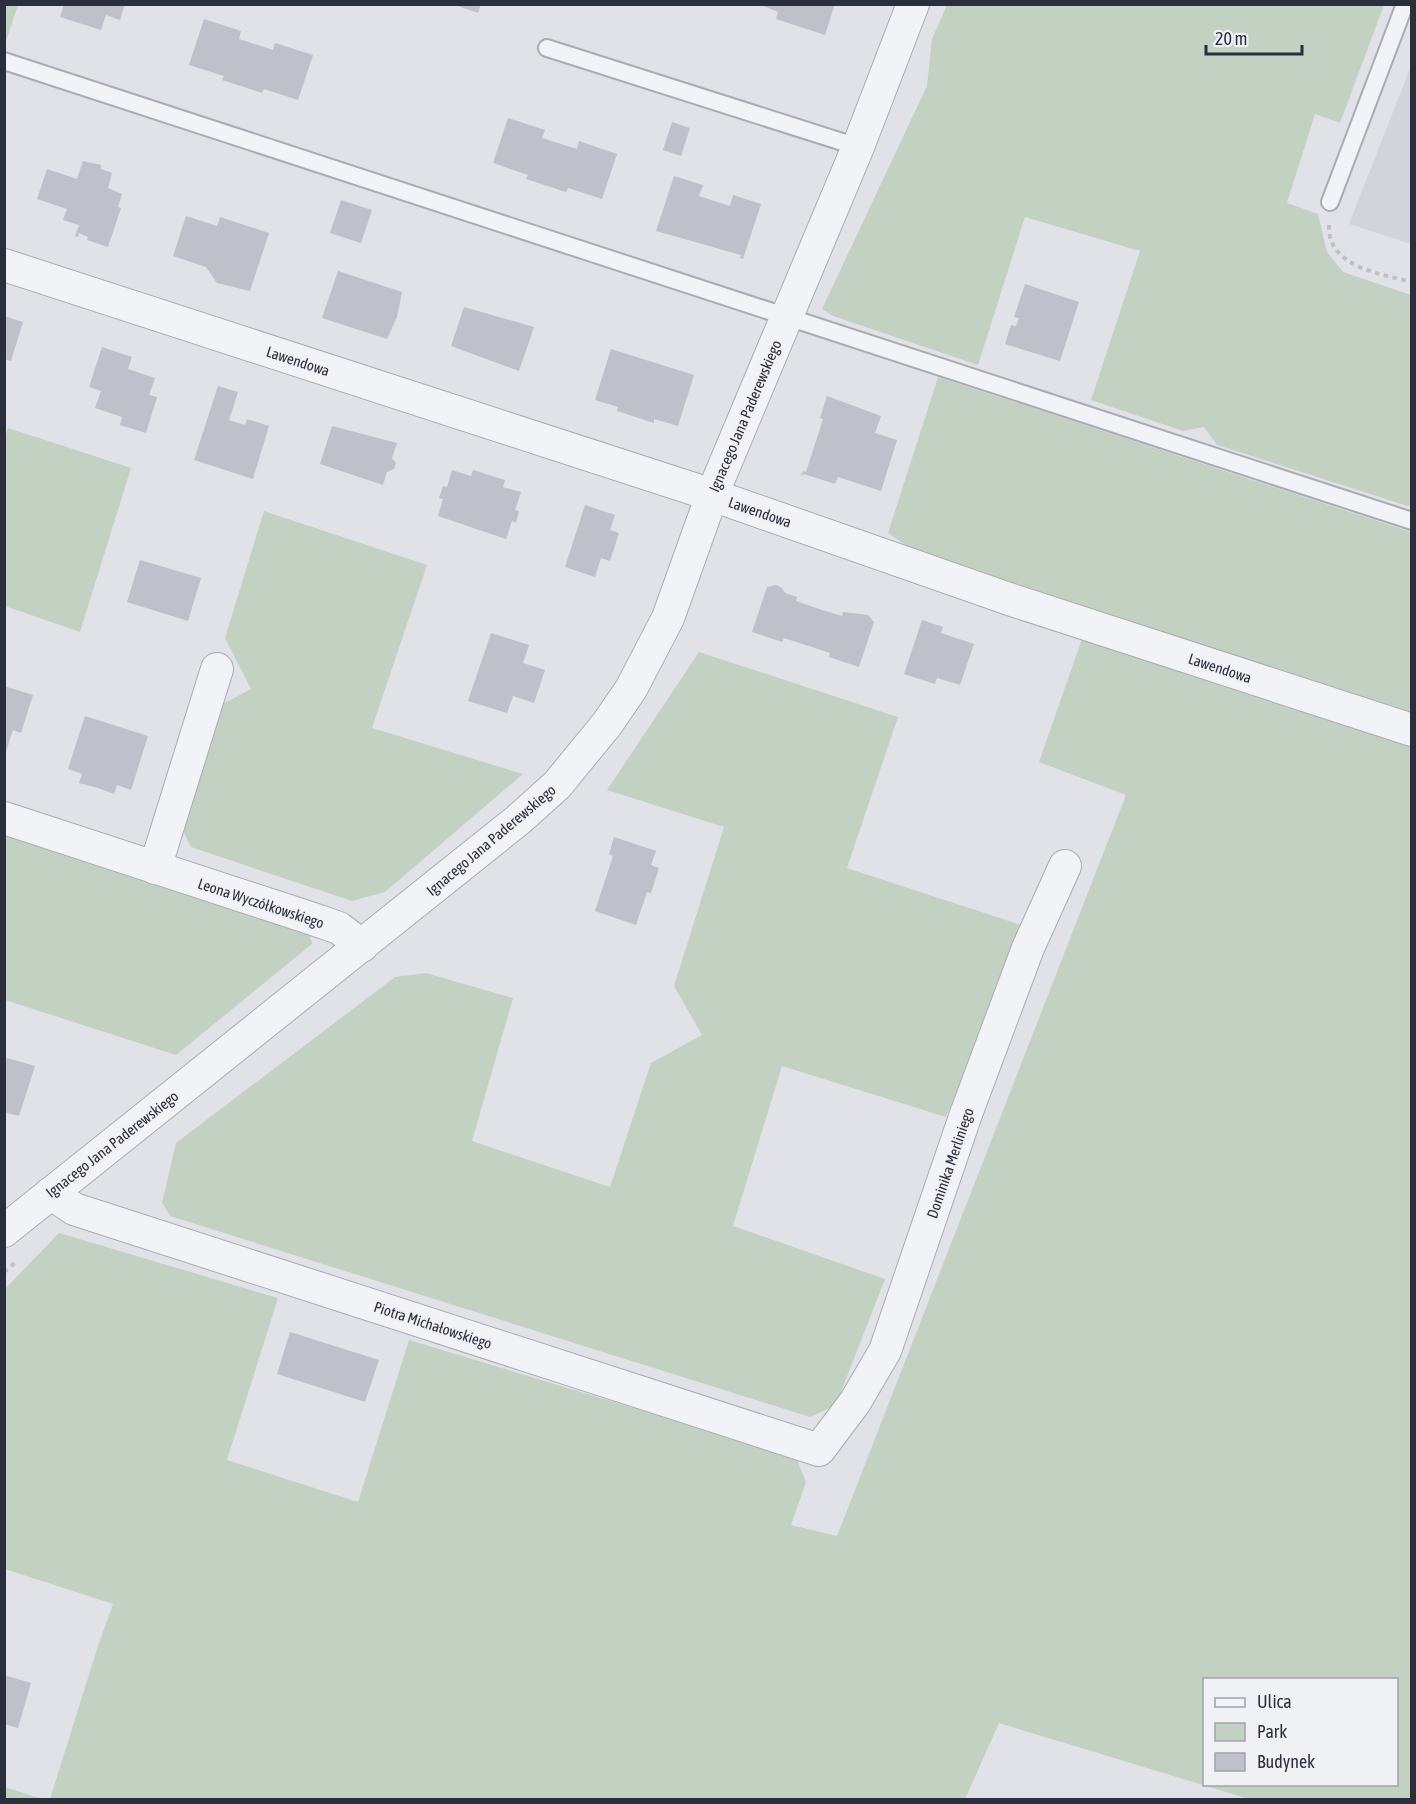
<svg xmlns="http://www.w3.org/2000/svg" width="1416" height="1804" font-family="'Asap Condensed',sans-serif">
  <style>
    .built { fill: #d2d4dc }
    .green { fill: #c3d1c2; fill-rule: evenodd }
    .building { fill: #bec0ca }
    .lines { fill: none; stroke-linecap: round; stroke-linejoin: round }
    .lane-casing { stroke: #a9acb4; stroke-width: 20 }
    .street-casing { stroke: #a9acb4; stroke-width: 34 }
    .path { stroke: #bec0c6; stroke-width: 4; stroke-dasharray: 4.5 4.5; stroke-linecap: butt }
    .lane { stroke: #f2f3f6; stroke-width: 16 }
    .street { stroke: #f2f3f6; stroke-width: 32 }
    .labels { text-anchor: middle; dominant-baseline: central; stroke-width: 4.5; stroke-linejoin: round; paint-order: stroke }
    .street-label { font-size: 15px; fill: #2a2e3d; stroke: #eff1f5 }
  </style>
  <rect width="100%" height="100%" fill="#e0e2e7"/>
  <polygon class="built" points="1411,66 1412,244 1411,244 1349,224"/>
  <g class="green">
    <polygon points="5,4 18,5 6,41 4,41"/>
    <polygon points="947,5 1384,5 1340,123 1315,114 1287,203 1318,214 1327,252 1343,272 1411,295 1411,507 1217,445 1204,427 1183,431 1091,400 1140,251 1025,217 978,365 833,316 822,309 927,86 932,39"/>
    <polygon points="938,377 1411,532 1411,719 927,560 888,533"/>
    <polygon points="8,428 131,468 80,632 5,606 4,440"/>
    <polygon points="264,511 427,565 372,728 523,774 385,892 352,901 191,847 182,829 219,706 251,689 225,638"/>
    <path d="M1083 636 1411 744V1799H1249L999 1723 965 1799H50L98 1646 113 1604 5 1569 4 1290 59 1233 278 1298 227 1460 358 1502 409 1340 796 1457 806 1482 791 1525 837 1536 1126 795 1039 762ZM1204 1680H1396V1784H1204Z"/>
    <polygon points="699,652 898,717 847,868 1024,926 946,1117 782,1066 733,1226 885,1279 836,1405 810,1417 170,1216 162,1203 176,1143 395,977 426,973 513,998 472,1141 610,1187 651,1063 702,1035 674,986 724,827 607,790"/>
    <polygon points="4,834 309,930 312,944 176,1055 5,1000"/>
    <polygon points="5,1787 42,1799 5,1799"/>
  </g>
  <g class="building">
    <polygon points="64,4 125,4 120,20 106,15 101,30 60,17"/>
    <polygon points="452,4 481,4 478,13"/>
    <polygon points="758,4 835,4 825,35 776,19 778,12"/>
    <polygon points="204,19 241,31 239,39 273,50 275,43 313,55 298,100 264,89 262,93 222,80 224,76 189,65"/>
    <polygon points="508,118 545,130 542,138 577,149 579,141 617,154 602,199 568,188 566,192 526,179 528,175 493,163"/>
    <polygon points="672,122 690,128 681,156 663,150"/>
    <polygon points="83,161 101,165 101,169 112,173 108,188 122,194 118,207 121,208 108,247 87,240 88,237 79,233 78,237 75,236 79,225 63,220 67,209 37,199 47,169 77,179"/>
    <polygon points="674,176 703,185 699,196 730,206 733,195 761,204 743,259 740,258 741,255 656,231"/>
    <polygon points="341,200 372,210 361,243 330,233"/>
    <polygon points="186,216 217,226 220,217 269,233 250,291 217,283 206,267 173,256"/>
    <polygon points="338,271 402,292 397,317 387,339 322,318"/>
    <polygon points="1025,284 1079,302 1060,361 1005,344 1011,325 1016,326 1019,318 1014,317"/>
    <polygon points="464,307 534,327 519,371 451,346"/>
    <polygon points="4,316 23,322 11,361 4,359"/>
    <polygon points="102,347 132,357 128,369 155,378 149,395 157,397 146,433 120,425 122,417 95,408 101,391 89,387"/>
    <polygon points="611,349 694,375 678,426 654,419 654,423 617,411 618,407 595,400"/>
    <polygon points="218,386 238,392 229,420 245,425 247,419 269,426 253,479 194,460"/>
    <polygon points="827,396 881,416 875,433 897,440 881,491 838,477 835,484 804,474 801,476 803,471 806,472 823,419 820,418"/>
    <polygon points="332,426 397,443 392,458 396,463 394,469 387,472 383,485 320,464"/>
    <polygon points="452,470 471,476 473,470 505,480 503,487 521,492 515,510 519,511 516,523 512,521 506,539 438,516 443,499 439,498 443,486 447,487"/>
    <polygon points="585,505 615,515 610,530 619,533 610,561 601,558 595,577 565,567"/>
    <polygon points="140,560 201,578 188,621 127,602"/>
    <polygon points="776,585 782,588 785,593 797,597 796,601 819,609 842,616 843,612 868,615 874,622 859,667 829,657 830,653 784,638 782,642 752,632 767,587"/>
    <polygon points="922,620 943,627 941,633 974,644 960,685 937,678 935,684 904,674"/>
    <polygon points="491,633 529,645 523,663 545,670 534,703 513,696 507,713 468,701"/>
    <polygon points="4,686 33,695 21,733 13,730 5,755"/>
    <polygon points="85,716 148,736 131,790 117,785 114,794 98,788 79,783 82,774 68,769"/>
    <polygon points="614,837 656,851 651,865 659,868 651,893 647,892 636,925 595,911 613,856 609,854"/>
    <polygon points="7,1058 35,1066 19,1116 4,1112 4,1061"/>
    <polygon points="290,1332 379,1360 365,1402 277,1374"/>
    <polygon points="4,1675 31,1683 18,1728 4,1724"/>
  </g>
  <g class="lines">
    <g class="lane-casing">
      <g id="lane">
        <polyline points="547,48 858,147"/>
        <polyline points="4,61 1412,521"/>
        <polyline points="1330,202 1405,4"/>
      </g>
    </g>
    <g class="street-casing">
      <g id="street">
        <polyline points="4,265 712,495 1009,599 1412,730"/>
        <polyline points="4,818 310,918 339,928 362,946"/>
        <polyline points="155,868 217,669"/>
        <polyline points="51,1193 74,1209 819,1450 855,1402 885,1351 966,1114 1028,948 1065,866"/>
        <polyline points="4,1231 518,820 557,785 607,724 631,689 668,618 712,495 858,147 913,4"/>
      </g>
    </g>
    <g class="path">
      <path d="M1329 225C1327 267 1381 274 1412 282"/>
      <polyline points="4,1272 16,1262"/>
    </g>
    <use href="#lane" class="lane"/>
    <use href="#street" class="street"/>
  </g>
  <g class="labels">
    <g class="street-label">
      <text transform="translate(298 361) rotate(18)">Lawendowa</text>
      <text transform="translate(745 416) rotate(-67)">Ignacego Jana Paderewskiego</text>
      <text transform="translate(760 512) rotate(19)">Lawendowa</text>
      <text transform="translate(1220 668) rotate(18)">Lawendowa</text>
      <text transform="translate(491 840) rotate(-40)">Ignacego Jana Paderewskiego</text>
      <text transform="translate(261 903) rotate(18)">Leona Wyczółkowskiego</text>
      <text transform="translate(112 1144) rotate(-38)">Ignacego Jana Paderewskiego</text>
      <text transform="translate(950 1163) rotate(-71)">Dominika Merliniego</text>
      <text transform="translate(433 1325) rotate(18)">Piotra Michałowskiego</text>
    </g>
  </g>
  <rect width="1416" height="1804" fill="none" stroke="#2a2e3d" stroke-width="12"/>
  <rect x="1203" y="1678" width="195" height="108" fill="#eff1f5" stroke="#a0a3ab" stroke-width="1.5"/>
  <rect x="1215" y="1698" width="30" height="9" fill="#f2f3f6" stroke="#a0a3ab" stroke-width="1.5"/>
  <text x="1257" y="1708" font-size="18" fill="#2a2e3d">Ulica</text>
  <rect x="1215" y="1723" width="30" height="18" fill="#c3d1c2" stroke="#a0a3ab" stroke-width="1.5"/>
  <text x="1257" y="1738" font-size="18" fill="#2a2e3d">Park</text>
  <rect x="1215" y="1753" width="30" height="18" fill="#bec0ca" stroke="#a0a3ab" stroke-width="1.5"/>
  <text x="1257" y="1768" font-size="18" fill="#2a2e3d">Budynek</text>
  <path d="M1206 45v9h96v-9" fill="none" stroke="#2a2e3d" stroke-width="3"/>
  <text x="1215" y="45" font-size="18" fill="#2a2e3d" stroke="#eff1f5" stroke-width="4.5" paint-order="stroke">20 m</text>
</svg>
